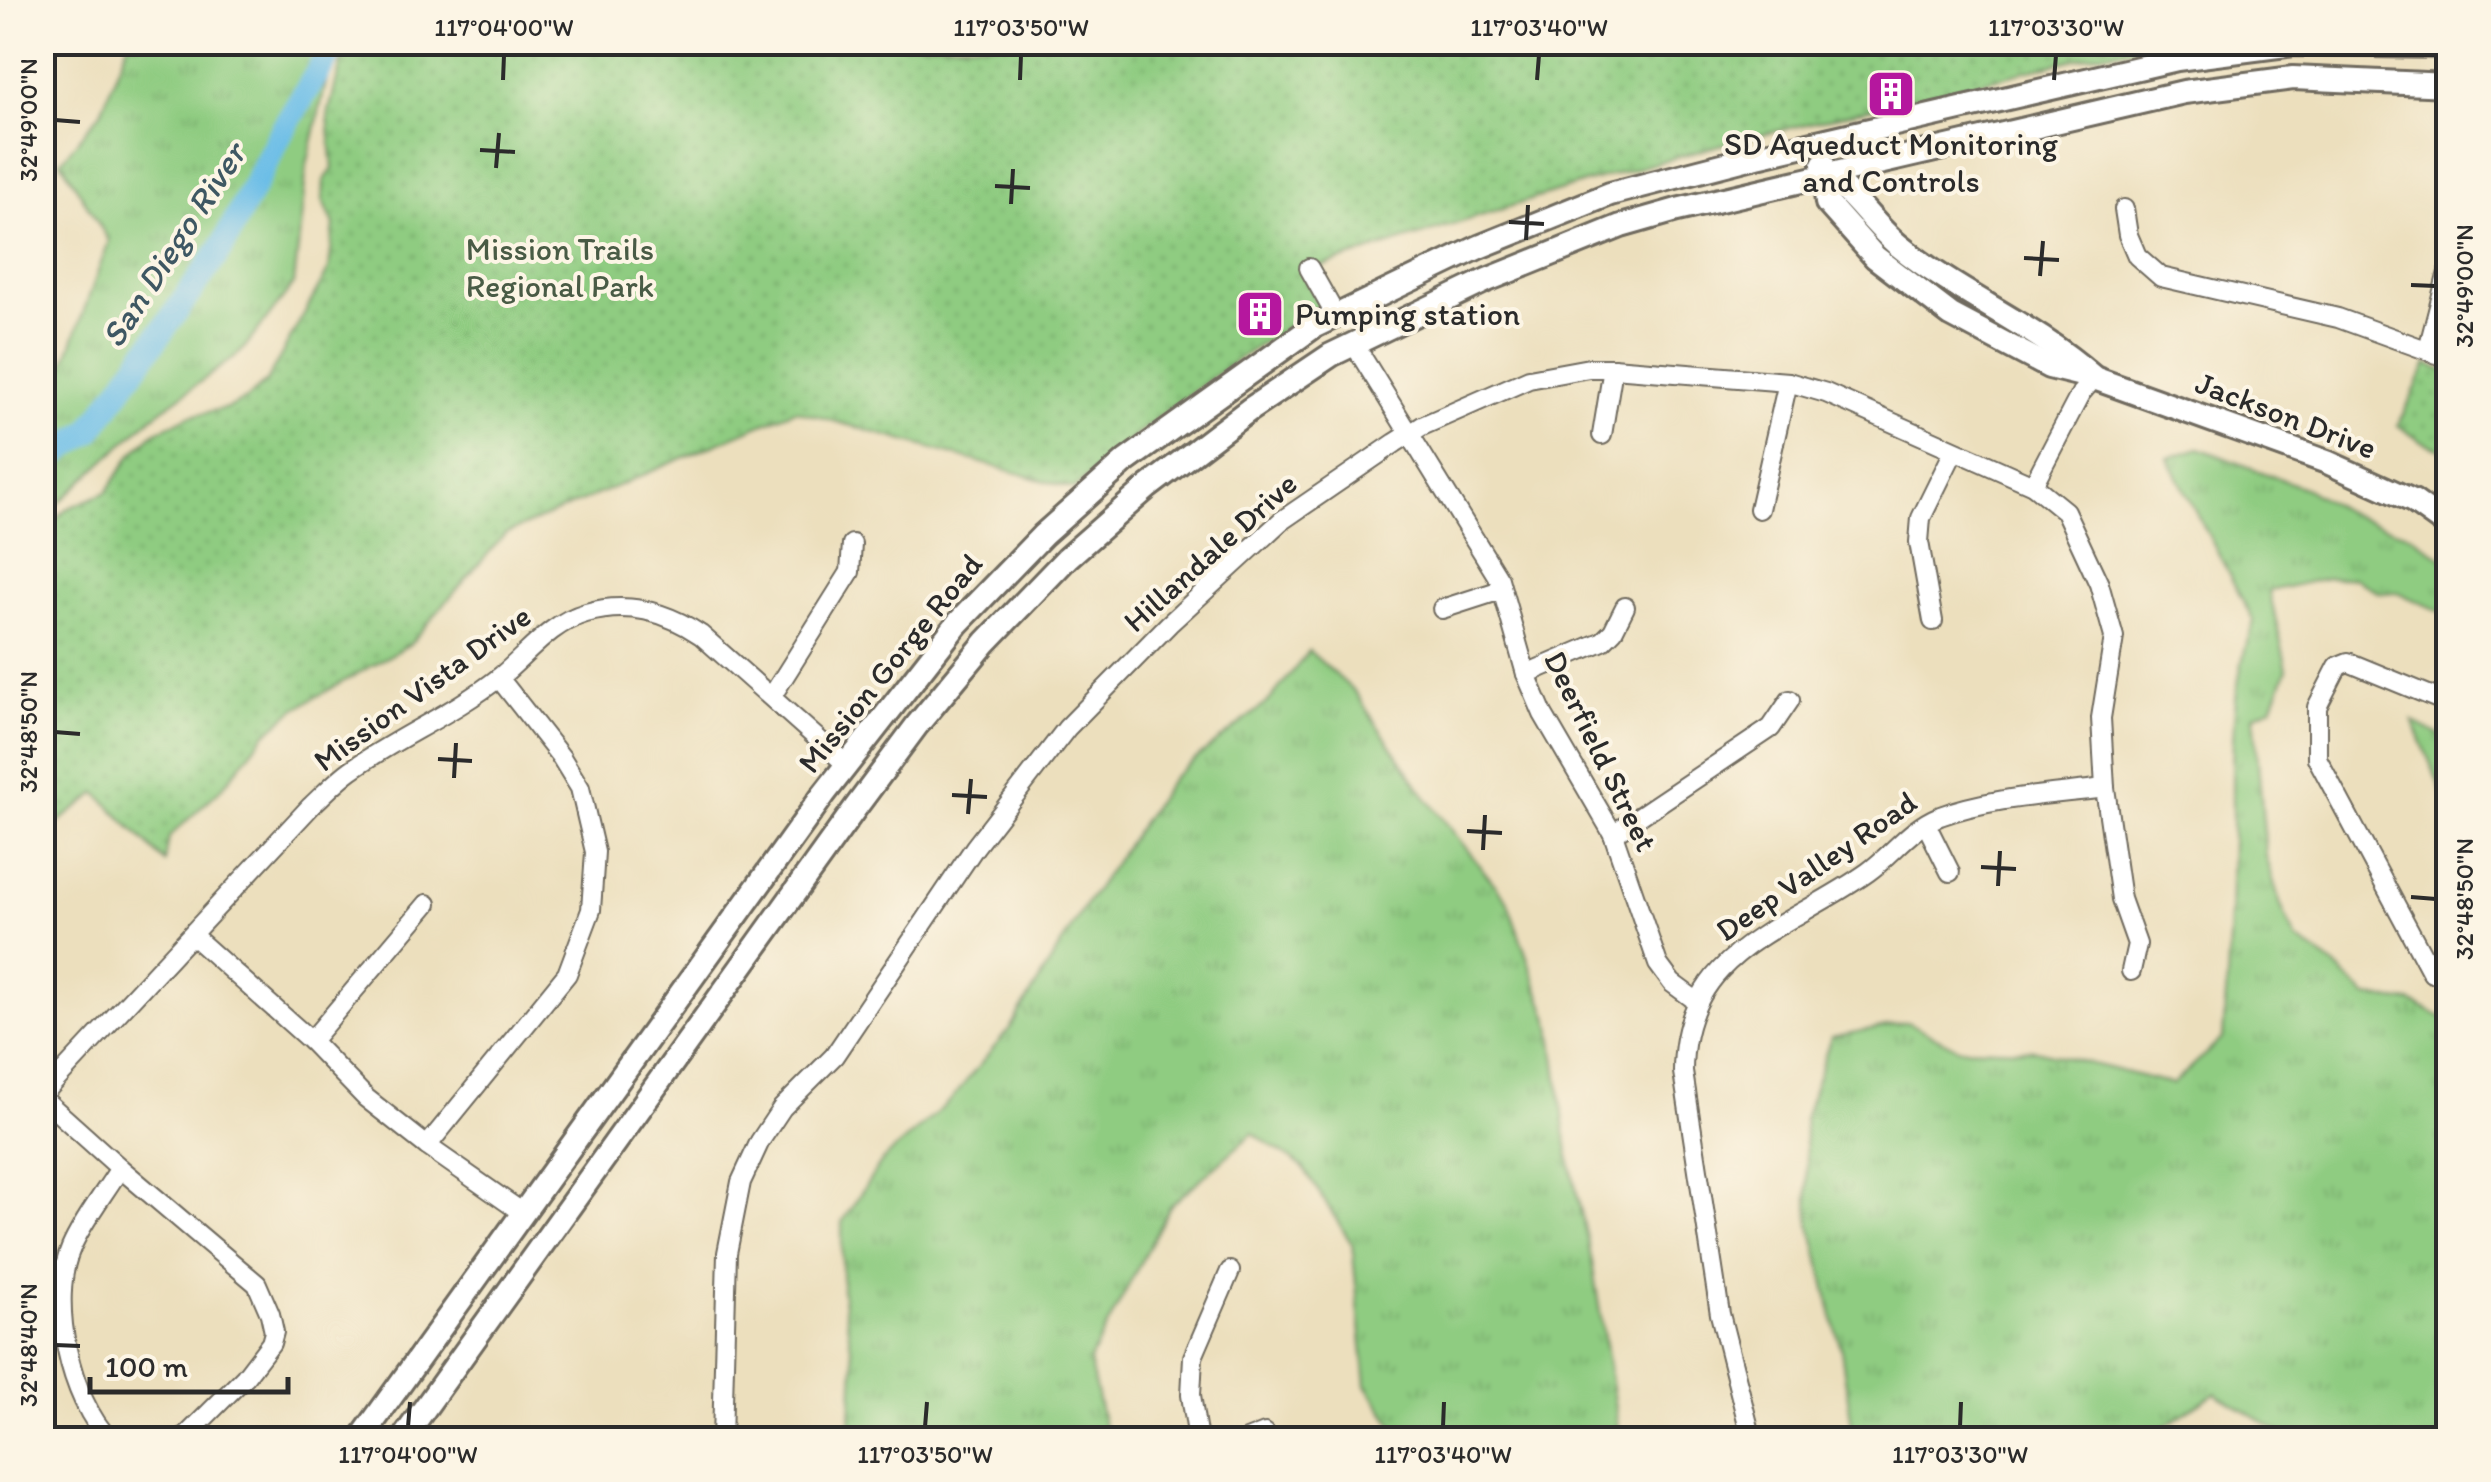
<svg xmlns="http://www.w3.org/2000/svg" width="2491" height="1482" font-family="Itim,sans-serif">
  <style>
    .grass { fill: url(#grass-tufts); stroke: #5d7c56; stroke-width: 2.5 }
    .park { fill: url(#park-dots); stroke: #5d7c56; stroke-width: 2.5 }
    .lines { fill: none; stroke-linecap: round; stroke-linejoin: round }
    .river { stroke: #6bbde7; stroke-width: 25 }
    .minor-casing { stroke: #6f6a5e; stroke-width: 22 }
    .major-casing { stroke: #6f6a5e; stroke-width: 28 }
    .minor { stroke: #fff; stroke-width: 18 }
    .major { stroke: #fff; stroke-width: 22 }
    .ticks { fill: none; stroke: #2b2b2b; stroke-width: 4 }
    .labels { text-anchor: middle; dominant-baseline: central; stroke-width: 8; stroke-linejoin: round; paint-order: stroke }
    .poi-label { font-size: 32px; fill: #2b2b2b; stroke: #fcf5e5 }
    .park-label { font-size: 32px; fill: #495b45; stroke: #fcf5e5 }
    .street-label { font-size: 32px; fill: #2b2b2b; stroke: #fcf5e5 }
    .water-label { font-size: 35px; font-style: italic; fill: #3e5763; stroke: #fcf5e5 }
    .neatline { fill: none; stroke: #2b2b2b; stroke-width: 4 }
    .ticks-label { font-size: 25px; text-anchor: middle; fill: #2b2b2b }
  </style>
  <defs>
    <pattern id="grass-tufts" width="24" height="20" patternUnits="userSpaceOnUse" patternTransform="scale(2.5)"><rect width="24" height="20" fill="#8fcc81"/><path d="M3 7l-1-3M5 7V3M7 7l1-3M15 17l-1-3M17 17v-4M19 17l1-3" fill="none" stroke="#7caf70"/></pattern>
    <pattern id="park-dots" width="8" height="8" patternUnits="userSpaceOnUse" patternTransform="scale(2.5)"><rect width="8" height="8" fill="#8fcc81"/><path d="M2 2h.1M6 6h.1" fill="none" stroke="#7caf70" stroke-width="1.8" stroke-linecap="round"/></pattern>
  </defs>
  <rect width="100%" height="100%" fill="#fcf5e5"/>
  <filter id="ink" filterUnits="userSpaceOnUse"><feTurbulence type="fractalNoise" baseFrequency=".01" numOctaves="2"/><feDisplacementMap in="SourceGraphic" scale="20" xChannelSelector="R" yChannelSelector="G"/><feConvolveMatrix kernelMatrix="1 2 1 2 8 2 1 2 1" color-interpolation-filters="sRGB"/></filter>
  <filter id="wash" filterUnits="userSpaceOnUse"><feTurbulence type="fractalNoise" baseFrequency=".0048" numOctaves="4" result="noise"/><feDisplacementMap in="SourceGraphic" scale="40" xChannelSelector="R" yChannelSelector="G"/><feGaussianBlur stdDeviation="2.25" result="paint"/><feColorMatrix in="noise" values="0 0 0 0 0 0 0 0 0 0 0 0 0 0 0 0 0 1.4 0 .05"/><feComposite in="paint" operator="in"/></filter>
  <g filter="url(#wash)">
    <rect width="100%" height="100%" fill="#ecdfbd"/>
    <g class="grass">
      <polygon points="128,43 335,43 307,165 294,284 241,352 151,418 43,518 43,413 51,402 109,241 61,161 101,112"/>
      <path d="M2199 448 2309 490 2351 515 2410 535 2448 562V614L2398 593 2378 592 2354 578H2327L2269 591 2287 669 2272 707 2254 715 2266 856 2281 906 2296 939 2335 966 2367 997 2411 1002 2448 1020V1439H2291L2215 1393 2154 1433 2153 1439H1854L1841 1350 1809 1218 1804 1119 1831 1037 1907 1022 1958 1048 2036 1050 2173 1084 2223 1038C2228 974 2231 909 2232 844 2233 770 2227 692 2254 622L2168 458Z"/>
      <polygon points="1309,651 1354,691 1428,800 1507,900 1551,1025 1568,1153 1592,1262 1620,1439 1403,1439 1366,1385 1352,1244 1303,1167 1253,1133 1170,1206 1089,1361 1107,1439 850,1439 854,1364 842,1293 842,1222 882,1161 949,1102 1011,1027 1086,904 1173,777 1269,701"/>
      <polygon points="2413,721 2448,740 2448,806"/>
    </g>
    <g class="park">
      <path d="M346 43H2172L2096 54 1720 145 1584 183 1304 272 1320 308C1231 359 1150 420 1074 489L795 410 505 534 410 644 295 709 266 733 223 787 169 837 165 862 97 793 43 834V534L66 509 107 492 131 455 154 433 189 416 227 408 246 399 266 382 329 269 334 225 323 200 324 181 333 169 328 115Z"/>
      <polygon points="2427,364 2448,372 2448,452 2420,441 2398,425"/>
    </g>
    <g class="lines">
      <polyline class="river" points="42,463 90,431 221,249 282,131 336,42"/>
    </g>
  </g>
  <g filter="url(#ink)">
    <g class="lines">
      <g class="minor-casing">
        <g id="minor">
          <polyline points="2124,209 2128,235 2137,256 2161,277 2338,318 2448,358"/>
          <polyline points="1309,268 1336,316"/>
          <polyline points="1354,344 1499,579 1526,674 1543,714 1613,834 1658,964 1672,983 1695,1000"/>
          <polyline points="2428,349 2448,272"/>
          <polyline points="1602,435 1613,368"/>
          <polyline points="2033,485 2081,393 2094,378"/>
          <polyline points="1759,509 1788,382"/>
          <polyline points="1442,609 1501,590"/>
          <polyline points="1933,621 1919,542 1921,518 1954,451"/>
          <polyline points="1526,674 1603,641 1613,631 1625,607"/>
          <polyline points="772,696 850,572 852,544"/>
          <polyline points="1926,824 1950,872"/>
          <polyline points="1613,834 1771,728 1790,700"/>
          <polyline points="193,936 311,1041 366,1098 427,1146 523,1213"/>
          <polyline points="2432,973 2317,758 2317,707 2338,666 2348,662 2448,703"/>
          <polyline points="311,1041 427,904"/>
          <path d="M42 1095 311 806C324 794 337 780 351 770 399 736 455 713 501 676 528 654 550 623 586 613 628 601 665 611 701 635L846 764"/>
          <polyline points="42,1098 120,1168"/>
          <polyline points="427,1146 567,974 591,910 595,852 580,788 561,757 499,678"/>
          <path d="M110 1440C70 1400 48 1301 71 1248 83 1220 104 1194 120 1168L257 1284 270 1314 274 1332 271 1343 245 1377 182 1440"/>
          <polyline points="722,1440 727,1253 741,1182 760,1141 782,1108 834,1056 975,847 1067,728 1169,624 1281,521 1395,443 1422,426 1529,379 1589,368 1613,368 1788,382 1826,393 2033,485 2065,511 2099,584 2114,637 2101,718 2105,788 2121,899 2137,944 2131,971"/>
          <polyline points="1198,1440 1191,1395 1193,1357 1230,1271"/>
          <polyline points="1247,1440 1265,1433"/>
          <path d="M1752 1440 1720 1314 1683 1072C1683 950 1785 931 1868 872 1893 854 1910 828 1940 816 1992 797 2050 795 2105 788"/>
        </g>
      </g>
      <g class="major-casing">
        <g id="major">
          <polyline points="1823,164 1827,203 1875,257 1951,315 2049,367 2094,378 2327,462 2413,501 2448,526"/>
          <path d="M1826 173C1854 194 1872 223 1898 245 1959 295 2033 324 2092 376"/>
          <polyline points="360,1440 824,794 957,624 1043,535 1126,461 1313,327 1479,247 1610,194 1757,156 2177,59 2294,44 2448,46"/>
          <polyline points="402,1440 856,807 917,725 986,642 1067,558 1148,487 1249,410 1331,355 1487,280 1621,226 1677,210 2184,92 2293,78 2448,85"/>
        </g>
      </g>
      <use href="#minor" class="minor"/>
      <use href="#major" class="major"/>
    </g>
  </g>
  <path class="ticks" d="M503 80 504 55M1020 80 1021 55M1537 80 1539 55M2054 80 2056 55M55 120 80 122M480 150 515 152M496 168 499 133M995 186 1030 188M1011 204 1013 169M1509 222 1544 224M1526 240 1528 205M2024 258 2059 260M2040 276 2043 241M2411 285 2436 286M55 732 80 734M438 759 472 761M454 778 456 743M952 795 987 797M968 814 971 779M1467 831 1502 833M1483 850 1485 815M1981 867 2016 869M1998 886 2000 851M2411 897 2436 899M55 1345 80 1346M408 1427 410 1402M925 1427 927 1402M1443 1427 1444 1402M1960 1427 1961 1402"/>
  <defs>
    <g id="building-square" transform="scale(2.5)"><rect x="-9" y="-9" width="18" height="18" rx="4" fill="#b5179e" stroke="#fcf5e5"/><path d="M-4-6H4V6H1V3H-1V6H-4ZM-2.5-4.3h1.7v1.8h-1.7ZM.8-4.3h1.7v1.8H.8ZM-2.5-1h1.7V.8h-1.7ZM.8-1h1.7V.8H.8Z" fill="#fff"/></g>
  </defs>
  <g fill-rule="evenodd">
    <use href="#building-square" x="1891" y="94"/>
    <use href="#building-square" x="1260" y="314"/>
  </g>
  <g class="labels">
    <g class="poi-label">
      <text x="1891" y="144">SD Aqueduct Monitoring<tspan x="1891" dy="37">and Controls</tspan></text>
      <text x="1295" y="314" text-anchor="start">Pumping station</text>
    </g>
    <g class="park-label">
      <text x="560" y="249">Mission Trails<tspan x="560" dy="37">Regional Park</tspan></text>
    </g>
    <g class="street-label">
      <text transform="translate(2286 415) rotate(21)">Jackson Drive</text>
      <text transform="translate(1210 552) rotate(-42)">Hillandale Drive</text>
      <text transform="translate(890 663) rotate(-51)">Mission Gorge Road</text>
      <text transform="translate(422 688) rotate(-36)">Mission Vista Drive</text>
      <text transform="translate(1601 751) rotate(64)">Deerfield Street</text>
      <text transform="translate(1816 866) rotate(-35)">Deep Valley Road</text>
    </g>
    <g class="water-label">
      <text transform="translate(173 245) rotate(-57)">San Diego River</text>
    </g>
  </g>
  <rect width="2491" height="1482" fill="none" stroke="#fcf5e5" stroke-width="110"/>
  <path d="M90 1377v15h198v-15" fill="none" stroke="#2b2b2b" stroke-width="5"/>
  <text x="105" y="1377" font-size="30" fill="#2b2b2b" stroke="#fcf5e5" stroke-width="8" paint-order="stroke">100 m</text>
  <rect x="55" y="55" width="2381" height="1372" class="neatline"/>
  <g class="ticks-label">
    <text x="504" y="36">117°04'00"W</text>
    <text x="1021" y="36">117°03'50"W</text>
    <text x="1539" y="36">117°03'40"W</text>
    <text x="2056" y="36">117°03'30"W</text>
    <text transform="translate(28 120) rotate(-90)" y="9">32°49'00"N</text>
    <text transform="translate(2464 286) rotate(-90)" y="9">32°49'00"N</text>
    <text transform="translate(28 732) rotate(-90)" y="9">32°48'50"N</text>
    <text transform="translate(2464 899) rotate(-90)" y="9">32°48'50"N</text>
    <text transform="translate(28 1345) rotate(-90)" y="9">32°48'40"N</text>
    <text x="408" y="1463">117°04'00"W</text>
    <text x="925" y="1463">117°03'50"W</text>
    <text x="1443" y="1463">117°03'40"W</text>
    <text x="1960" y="1463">117°03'30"W</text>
  </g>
</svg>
